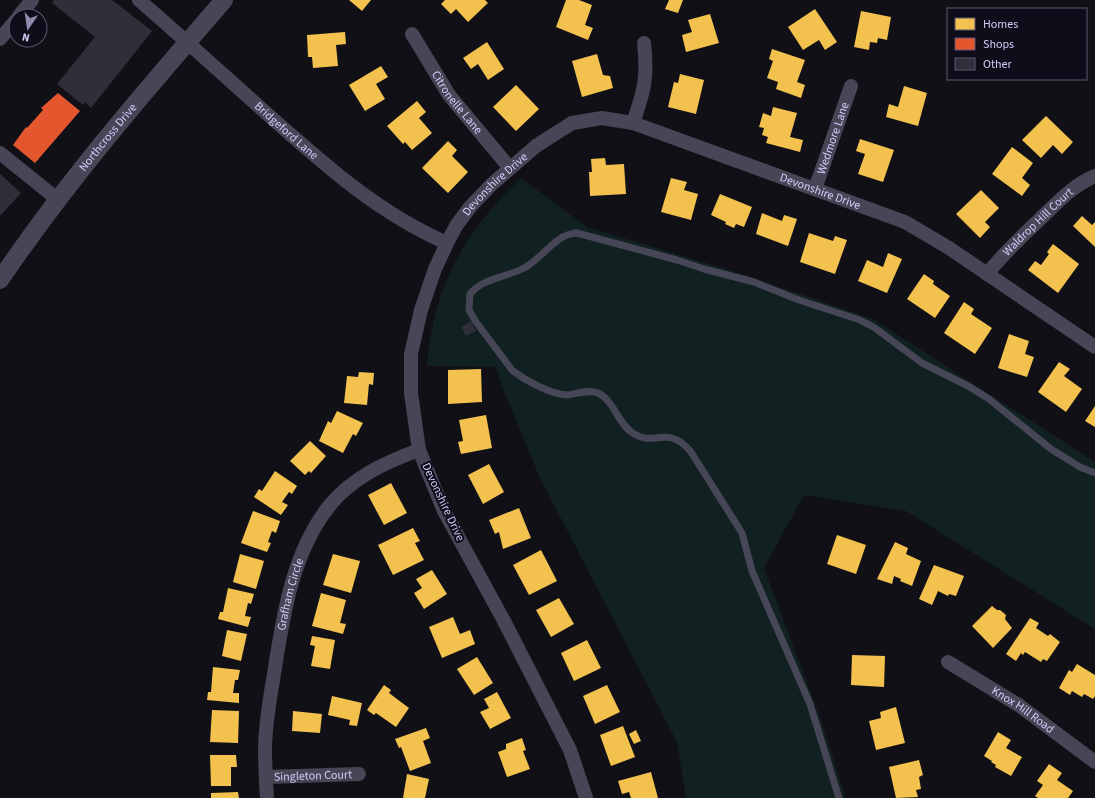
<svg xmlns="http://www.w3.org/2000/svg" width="1095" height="798" font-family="'Source Sans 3',sans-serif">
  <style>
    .green { fill: #112021 }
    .homes { fill: #f2c14e }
    .shops { fill: #e4572e }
    .building { fill: #2f2e39 }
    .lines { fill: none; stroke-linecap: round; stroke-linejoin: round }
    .service { stroke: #474657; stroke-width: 7 }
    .minor { stroke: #474657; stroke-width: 14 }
    .tertiary { stroke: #474657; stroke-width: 18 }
    .labels { text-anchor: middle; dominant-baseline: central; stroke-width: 4; stroke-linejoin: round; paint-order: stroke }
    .street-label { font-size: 12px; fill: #d2ccf9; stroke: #0f0d1a }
  </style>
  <rect width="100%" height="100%" fill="#111017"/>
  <path class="green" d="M521 178 587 227 736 272 873 319 1095 462V629L906 511 804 495 764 568 821 720 846 798H686L677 742 540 478 503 389 496 367 427 366C433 287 464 232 521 178Z"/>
  <g class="homes">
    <polygon points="349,0 371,0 362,11"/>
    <polygon points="445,0 485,0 488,3 468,22 456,9 451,14 441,4"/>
    <polygon points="566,0 579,0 592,5 585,25 593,28 588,40 556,27"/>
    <polygon points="669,0 683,0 678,13 665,9"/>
    <polygon points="815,9 837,42 825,50 819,40 803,50 788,27"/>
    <polygon points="861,11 891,17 887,40 878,38 877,43 870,42 869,50 854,47"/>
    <polygon points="710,14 719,43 686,52 682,35 692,32 688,20"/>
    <polygon points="345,32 346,44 336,45 338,66 313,68 312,57 308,57 307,35"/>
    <polygon points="487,42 504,69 488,80 478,64 471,69 463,58"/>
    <polygon points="772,49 805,60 797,82 805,85 801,98 776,89 778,82 767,78 773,61 769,59"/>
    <polygon points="597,54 603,75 610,76 613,88 582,97 572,61"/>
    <polygon points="381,66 388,77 376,84 385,99 365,111 349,85"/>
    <polygon points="680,74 704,80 696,114 668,107 674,82 678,83"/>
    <polygon points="516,85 539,109 516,131 493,107"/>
    <polygon points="904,86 927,93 918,126 886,117 889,104 898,107"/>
    <polygon points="417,101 426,112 419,118 432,133 412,150 405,142 403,144 387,126"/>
    <polygon points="773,107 797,113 790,137 803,140 800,152 766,143 768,137 762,135 764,128 759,127 763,113 771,116"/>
    <polygon points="1046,116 1073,142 1062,154 1053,145 1041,158 1022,140"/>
    <polygon points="860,139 894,150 883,182 858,174 865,154 856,151"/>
    <polygon points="448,141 457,150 452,156 468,172 448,193 422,168"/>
    <polygon points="1012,147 1033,163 1022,178 1030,185 1022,196 992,174"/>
    <polygon points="605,158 606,165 624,164 626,194 590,196 589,172 592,172 591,159"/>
    <polygon points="671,178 687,182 684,190 698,194 691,220 661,212"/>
    <polygon points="981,190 999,208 985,222 990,227 980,238 956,214"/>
    <polygon points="720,194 752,207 744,227 736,224 734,228 725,224 726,222 711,215"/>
    <polygon points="762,213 782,221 784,215 797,219 788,246 756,234"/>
    <polygon points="1082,216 1092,225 1095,222 1095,247 1073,226"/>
    <polygon points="809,233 833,241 835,236 847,240 835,274 800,262"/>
    <polygon points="1053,244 1079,264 1058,293 1028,270 1035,261 1041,265 1049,254 1047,252"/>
    <polygon points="888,253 902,259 887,293 858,281 867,260 883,267"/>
    <polygon points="924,274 934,281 933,284 950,296 935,318 907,299"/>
    <polygon points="964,302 974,309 971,314 992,328 975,354 944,333"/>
    <polygon points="1009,334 1029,341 1025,354 1034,357 1027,377 998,368"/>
    <polygon points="1059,362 1070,369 1064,376 1082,389 1066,412 1038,392"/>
    <polygon points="481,369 482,402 448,404 448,370"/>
    <polygon points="359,372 374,373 373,385 369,384 367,405 344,403 347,376 358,377"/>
    <polygon points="1095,406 1095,427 1085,421"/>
    <polygon points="337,411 363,423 356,436 353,434 343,453 319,441 328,421 331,423"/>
    <polygon points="486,415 492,448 461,454 458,442 463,441 459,420"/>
    <polygon points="310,441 326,456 311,473 309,471 305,475 290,461"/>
    <polygon points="489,464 504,492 483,504 468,475"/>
    <polygon points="275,471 297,486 292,494 289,492 282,502 288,505 281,515 254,497 259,489 262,491"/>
    <polygon points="391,483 407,513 384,525 368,495"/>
    <polygon points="519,508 531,538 503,549 499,532 495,534 489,520"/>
    <polygon points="253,511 280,521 276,533 272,531 268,542 271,543 267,552 241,543"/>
    <polygon points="413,528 420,541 415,543 424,560 393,575 378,545"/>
    <polygon points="837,535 866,545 856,574 827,564"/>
    <polygon points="895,542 908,548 906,554 921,561 912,586 900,581 901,579 894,576 892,584 877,579"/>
    <polygon points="541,550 557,581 529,595 513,565"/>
    <polygon points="240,554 264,561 256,589 233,582"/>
    <polygon points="333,554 360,561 351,593 323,585"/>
    <polygon points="934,565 964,576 956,596 949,594 948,596 938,591 932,605 919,599"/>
    <polygon points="432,570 447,594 424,609 414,593 422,588 416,579"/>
    <polygon points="228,588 254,594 251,604 248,603 245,616 251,617 248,627 218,619 220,612 223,612"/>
    <polygon points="321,593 346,600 340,623 346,624 343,634 312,626"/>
    <polygon points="559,598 574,624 551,637 536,610"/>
    <polygon points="992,606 997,610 1000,610 1006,615 1005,619 1012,628 993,648 972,626"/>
    <polygon points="453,617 460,634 470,630 475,644 442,658 429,627"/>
    <polygon points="1030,618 1039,623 1036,628 1048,636 1050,634 1060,642 1047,661 1043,659 1041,662 1025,652 1023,655 1021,653 1016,661 1006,654"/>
    <polygon points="227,630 247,634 241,661 222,656"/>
    <polygon points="312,636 335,640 330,669 311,666 315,646 310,645"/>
    <polygon points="587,640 601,668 574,681 561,653"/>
    <polygon points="852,655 885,656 884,687 851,685"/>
    <polygon points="477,657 493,683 474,695 457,669"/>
    <polygon points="1077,664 1095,675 1095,696 1093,699 1084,694 1082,697 1072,691 1070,695 1059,688 1069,670 1072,672"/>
    <polygon points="213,667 240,670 238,680 235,680 233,693 239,693 239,703 207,700 208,692 211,692"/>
    <polygon points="384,685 391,690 389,693 409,708 396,727 376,713 374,715 367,710"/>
    <polygon points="607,685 620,712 595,724 583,696"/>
    <polygon points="497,692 511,718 490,729 480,712 489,708 484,699"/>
    <polygon points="332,696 362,703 357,726 349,725 350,720 328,715"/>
    <polygon points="896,707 905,743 876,750 869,721 881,718 880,712"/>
    <polygon points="212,710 239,711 238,743 210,742"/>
    <polygon points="293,711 322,714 320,733 292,731"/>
    <polygon points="623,726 635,757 611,766 600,735"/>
    <polygon points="426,728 430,738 423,741 431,763 410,771 401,747 399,748 395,739"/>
    <polygon points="636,730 641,741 634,744 629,734"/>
    <polygon points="998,732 1011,740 1006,748 1022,757 1011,776 995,767 996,765 991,762 992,761 984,756"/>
    <polygon points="522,738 526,750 523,751 530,769 507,777 498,752 506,749 506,744"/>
    <polygon points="210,755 236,755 237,767 231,767 231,786 211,786"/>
    <polygon points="919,760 923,775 919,777 921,789 916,790 918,797 896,798 889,767"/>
    <polygon points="1049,764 1062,773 1057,780 1073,791 1068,798 1038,798 1035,796 1043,785 1037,781"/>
    <polygon points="651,772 658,798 631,798 629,792 622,794 618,781"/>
    <polygon points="407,774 429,779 425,798 403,798"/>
    <polygon points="238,792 239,798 211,798 211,793"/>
  </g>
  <polygon class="shops" points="58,93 80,111 35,163 13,145 26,127 27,128 43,110 41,108"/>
  <g class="building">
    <polygon points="54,0 112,0 152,31 91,108 85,102 83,105 57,84 95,37 52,3"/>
    <polygon points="0,174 21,193 0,216"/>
    <polygon points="471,321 476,331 466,336 461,327"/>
  </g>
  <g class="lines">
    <path class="service" d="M839 798 810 704 752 571 742 533 691 452C668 424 656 447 634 434 618 425 614 400 598 393 588 389 577 394 568 395 552 395 524 380 512 370L476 322 469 310 470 294C483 278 507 277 524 268 543 258 555 234 577 233L677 260 704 269 754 282 799 300 860 320 875 328 922 363 968 386 989 399 1051 449 1080 467 1095 473"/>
    <g class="minor">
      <path id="s1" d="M139 0C184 39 228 79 273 119 327 167 380 214 447 243"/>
      <polyline points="19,16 32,0"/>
      <path id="s2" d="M412 34 449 95 509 167"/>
      <polyline points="0,39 16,20"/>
      <path d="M633 123C644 91 648 79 644 43"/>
      <polyline points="0,153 57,199"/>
      <path id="s3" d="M815 189 851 86"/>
      <path id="s4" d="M987 274C1003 254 1021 237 1040 219 1057 203 1073 185 1095 176"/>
      <path id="s5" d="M948 662 1020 706 1095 762"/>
      <path id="s6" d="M266 777 359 774"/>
      <path id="s7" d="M267 798C266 782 265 765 265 749 265 725 270 698 274 674 283 616 292 552 330 505 353 477 386 462 419 450"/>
      <path id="s8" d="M586 798 570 750 504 621 444 511 419 450 411 393V354L421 310 435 269 447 243 456 226 470 207 492 184 536 146 572 123 602 118 633 123 905 222 949 248 1095 347"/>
    </g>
    <path class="tertiary" id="s9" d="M0 280C67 181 145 91 224 0"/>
  </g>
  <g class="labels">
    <g class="street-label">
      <text stroke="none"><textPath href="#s2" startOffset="82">Citronelle Lane</textPath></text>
      <text stroke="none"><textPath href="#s1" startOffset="197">Bridgeford Lane</textPath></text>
      <text stroke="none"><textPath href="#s9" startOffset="179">Northcross Drive</textPath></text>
      <text stroke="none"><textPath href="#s3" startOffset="54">Wedmore Lane</textPath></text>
      <text stroke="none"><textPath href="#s8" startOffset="677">Devonshire Drive</textPath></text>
      <text stroke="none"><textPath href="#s8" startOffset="1037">Devonshire Drive</textPath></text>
      <text stroke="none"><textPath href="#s4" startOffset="73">Waldrop Hill Court</textPath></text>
      <text transform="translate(443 502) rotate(65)">Devonshire Drive</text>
      <text stroke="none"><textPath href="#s7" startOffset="206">Grafham Circle</textPath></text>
      <text stroke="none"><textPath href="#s5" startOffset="89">Knox Hill Road</textPath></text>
      <text stroke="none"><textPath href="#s6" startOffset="47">Singleton Court</textPath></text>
    </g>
  </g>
  <rect x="947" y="8" width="140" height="72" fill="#0f0d1a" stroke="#5d5973"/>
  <rect x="955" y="18" width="20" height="12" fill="#f2c14e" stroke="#5d5973"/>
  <text x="983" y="28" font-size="12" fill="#d2ccf9">Homes</text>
  <rect x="955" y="38" width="20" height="12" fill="#e4572e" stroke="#5d5973"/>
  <text x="983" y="48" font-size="12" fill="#d2ccf9">Shops</text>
  <rect x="955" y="58" width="20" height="12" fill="#2f2e39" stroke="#5d5973"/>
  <text x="983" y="68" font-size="12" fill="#d2ccf9">Other</text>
  <g transform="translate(28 28) rotate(193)"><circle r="19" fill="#0f0d1a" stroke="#5d5973"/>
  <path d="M0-3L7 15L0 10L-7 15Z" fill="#8e8aaa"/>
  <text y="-6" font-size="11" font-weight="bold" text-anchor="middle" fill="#d2ccf9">N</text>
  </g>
</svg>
